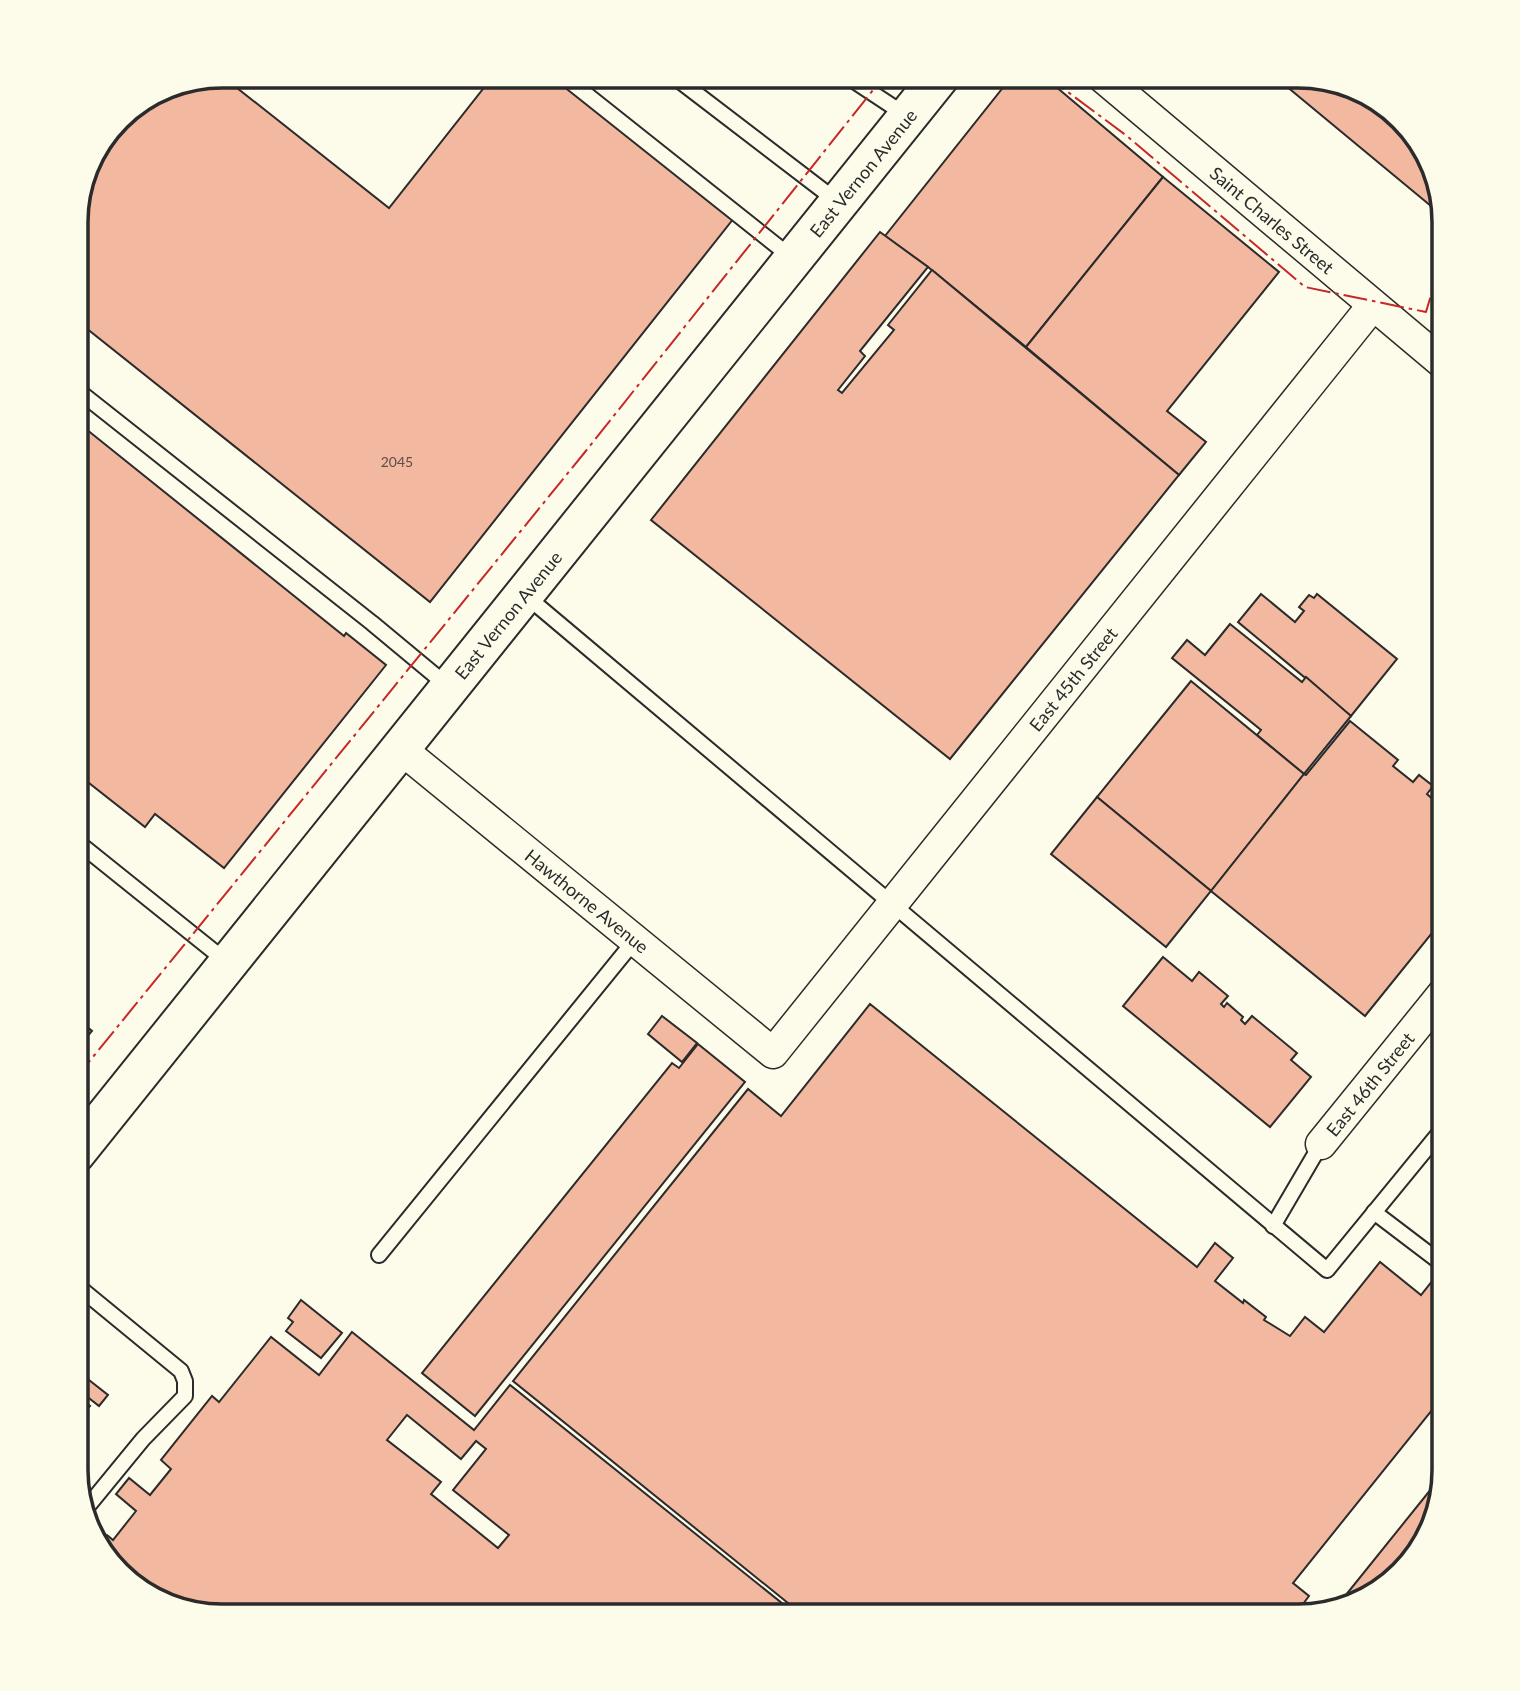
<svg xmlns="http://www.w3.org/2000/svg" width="1520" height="1691" font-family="Lato,sans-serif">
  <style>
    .building { fill: #f2b8a0; stroke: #2b2b2b; stroke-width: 2; fill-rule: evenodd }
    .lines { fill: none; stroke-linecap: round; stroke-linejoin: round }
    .service-casing { stroke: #2b2b2b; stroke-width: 18 }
    .minor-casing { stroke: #2b2b2b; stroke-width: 33 }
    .primary-casing { stroke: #2b2b2b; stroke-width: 42 }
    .service { stroke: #fdfbea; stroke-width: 14 }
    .minor { stroke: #fdfbea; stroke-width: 30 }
    .primary { stroke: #fdfbea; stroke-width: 38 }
    .power { stroke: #c62828; stroke-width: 2; stroke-dasharray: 24 5 3.5 5; stroke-linecap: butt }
    .labels { text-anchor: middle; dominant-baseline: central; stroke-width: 5; stroke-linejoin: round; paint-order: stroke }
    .number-label { font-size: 14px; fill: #5d4e48 }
    .street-label { font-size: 18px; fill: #2b2b2b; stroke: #fdfbea }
    .rim { fill: none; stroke: #2b2b2b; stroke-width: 3.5 }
  </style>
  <rect width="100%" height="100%" fill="#fdfbea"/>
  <g class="building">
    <polygon points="222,75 231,75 227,80 389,208 494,75 555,75 734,218 430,602 76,320 76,212 90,157 125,112 166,86"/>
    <polygon points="1013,75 1042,75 1163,177 1026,347 928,267 885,236"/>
    <polygon points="1274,76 1307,76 1363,91 1414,132 1443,216"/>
    <polygon points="1163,177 1279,272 1167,411 1206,442 1179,475 1026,347"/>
    <polygon points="880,232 928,267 860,351 865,356 838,390 842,393 894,330 888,325 932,270 1179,475 950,759 651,520"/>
    <polygon points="1445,285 1445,312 1432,301"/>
    <polygon points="76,421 344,636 346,633 386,665 224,868 155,814 145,827 75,772"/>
    <polygon points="1261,594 1295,622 1304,611 1299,607 1309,595 1314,598 1317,594 1397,659 1351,716 1238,622"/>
    <polygon points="1230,624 1302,682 1306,677 1351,716 1304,774 1257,735 1261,730 1172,658 1187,640 1205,655"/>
    <polygon points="1191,681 1304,774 1211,891 1097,797"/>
    <polygon points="1350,721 1398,760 1393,766 1413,782 1419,775 1433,786 1427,794 1436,802 1442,794 1445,796 1445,917 1365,1016 1211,891 1304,774 1306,775"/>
    <polygon points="1097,797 1211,891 1166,947 1051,854"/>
    <polygon points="1163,957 1192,981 1199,972 1228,996 1221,1004 1224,1007 1227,1003 1243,1017 1241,1020 1245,1024 1252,1016 1297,1053 1291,1060 1311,1077 1270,1127 1123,1006"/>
    <polygon points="870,1004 1197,1267 1215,1243 1233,1258 1215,1281 1243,1303 1244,1300 1266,1317 1264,1320 1290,1336 1305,1317 1324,1332 1380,1262 1421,1295 1437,1275 1445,1281 1445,1394 1293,1583 1309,1596 1294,1616 804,1616 513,1381 748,1089 781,1116"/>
    <polygon points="662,1016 697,1043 682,1062 648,1034"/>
    <polygon points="75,1017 92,1031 75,1051"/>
    <polygon points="698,1044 745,1082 475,1416 422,1373 672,1063 679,1068"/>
    <polygon points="301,1300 342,1333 321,1358 286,1331 293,1322 288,1318"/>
    <path d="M352 1332 474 1430 510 1385 798 1616H222L157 1600 106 1559 100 1542 107 1535 113 1540 136 1511 116 1494 129 1478 150 1495 171 1469 161 1460 212 1396 219 1402 271 1337 319 1375ZM407 1415 461 1459 476 1441 486 1449 453 1490 509 1535 498 1548 431 1494 441 1482 387 1440Z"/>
    <polygon points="75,1369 108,1395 99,1406 75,1387"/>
    <polygon points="75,1394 90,1406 75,1424"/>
    <polygon points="1444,1473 1430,1534 1388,1585 1341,1601"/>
  </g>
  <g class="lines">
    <g class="service-casing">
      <g id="service">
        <polyline points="562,75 791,257"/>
        <polyline points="672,75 838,202"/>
        <polyline points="845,75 907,116"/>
        <polyline points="76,389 372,623 449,687"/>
        <polyline points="525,595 1327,1270 1445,1126"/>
        <polyline points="75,840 227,962"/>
        <polyline points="1374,1212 1445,1266"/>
        <polyline points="1273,1226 1321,1144"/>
        <polyline points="379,1255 635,940"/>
        <polyline points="75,1284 181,1371 185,1381 185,1396 143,1439 88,1506"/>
      </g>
    </g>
    <g class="minor-casing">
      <g id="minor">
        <polyline points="1100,75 1445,365"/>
        <polyline points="401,749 773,1053 1373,305"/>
        <polyline points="1321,1144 1445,991"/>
      </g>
    </g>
    <g class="primary-casing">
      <polyline id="primary" points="75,1154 941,75"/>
    </g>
    <use href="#service" class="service"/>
    <use href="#minor" class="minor"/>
    <use href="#primary" class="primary"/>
    <g class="power">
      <polyline points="1045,75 1127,136 1305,287 1426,312 1443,255"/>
      <polyline points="75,1079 585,452 885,75"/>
    </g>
  </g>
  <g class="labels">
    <g class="number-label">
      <text x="397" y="461">2045</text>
    </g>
    <g class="street-label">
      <text transform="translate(863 173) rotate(-51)">East Vernon Avenue</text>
      <text transform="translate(1272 220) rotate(40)">Saint Charles Street</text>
      <text transform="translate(508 615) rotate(-51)">East Vernon Avenue</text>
      <text transform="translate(1073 679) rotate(-51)">East 45th Street</text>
      <text transform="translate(587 901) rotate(39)">Hawthorne Avenue</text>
      <text transform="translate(1370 1084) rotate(-51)">East 46th Street</text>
    </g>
  </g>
  <path d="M0 0H1520V1691H0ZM222 88H1298A134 134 0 0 1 1432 222V1470A134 134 0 0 1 1298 1604H222A134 134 0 0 1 88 1470V222A134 134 0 0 1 222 88Z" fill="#fdfbea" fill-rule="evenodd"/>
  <path class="rim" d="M222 88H1298A134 134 0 0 1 1432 222V1470A134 134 0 0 1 1298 1604H222A134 134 0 0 1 88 1470V222A134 134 0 0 1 222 88Z"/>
</svg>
